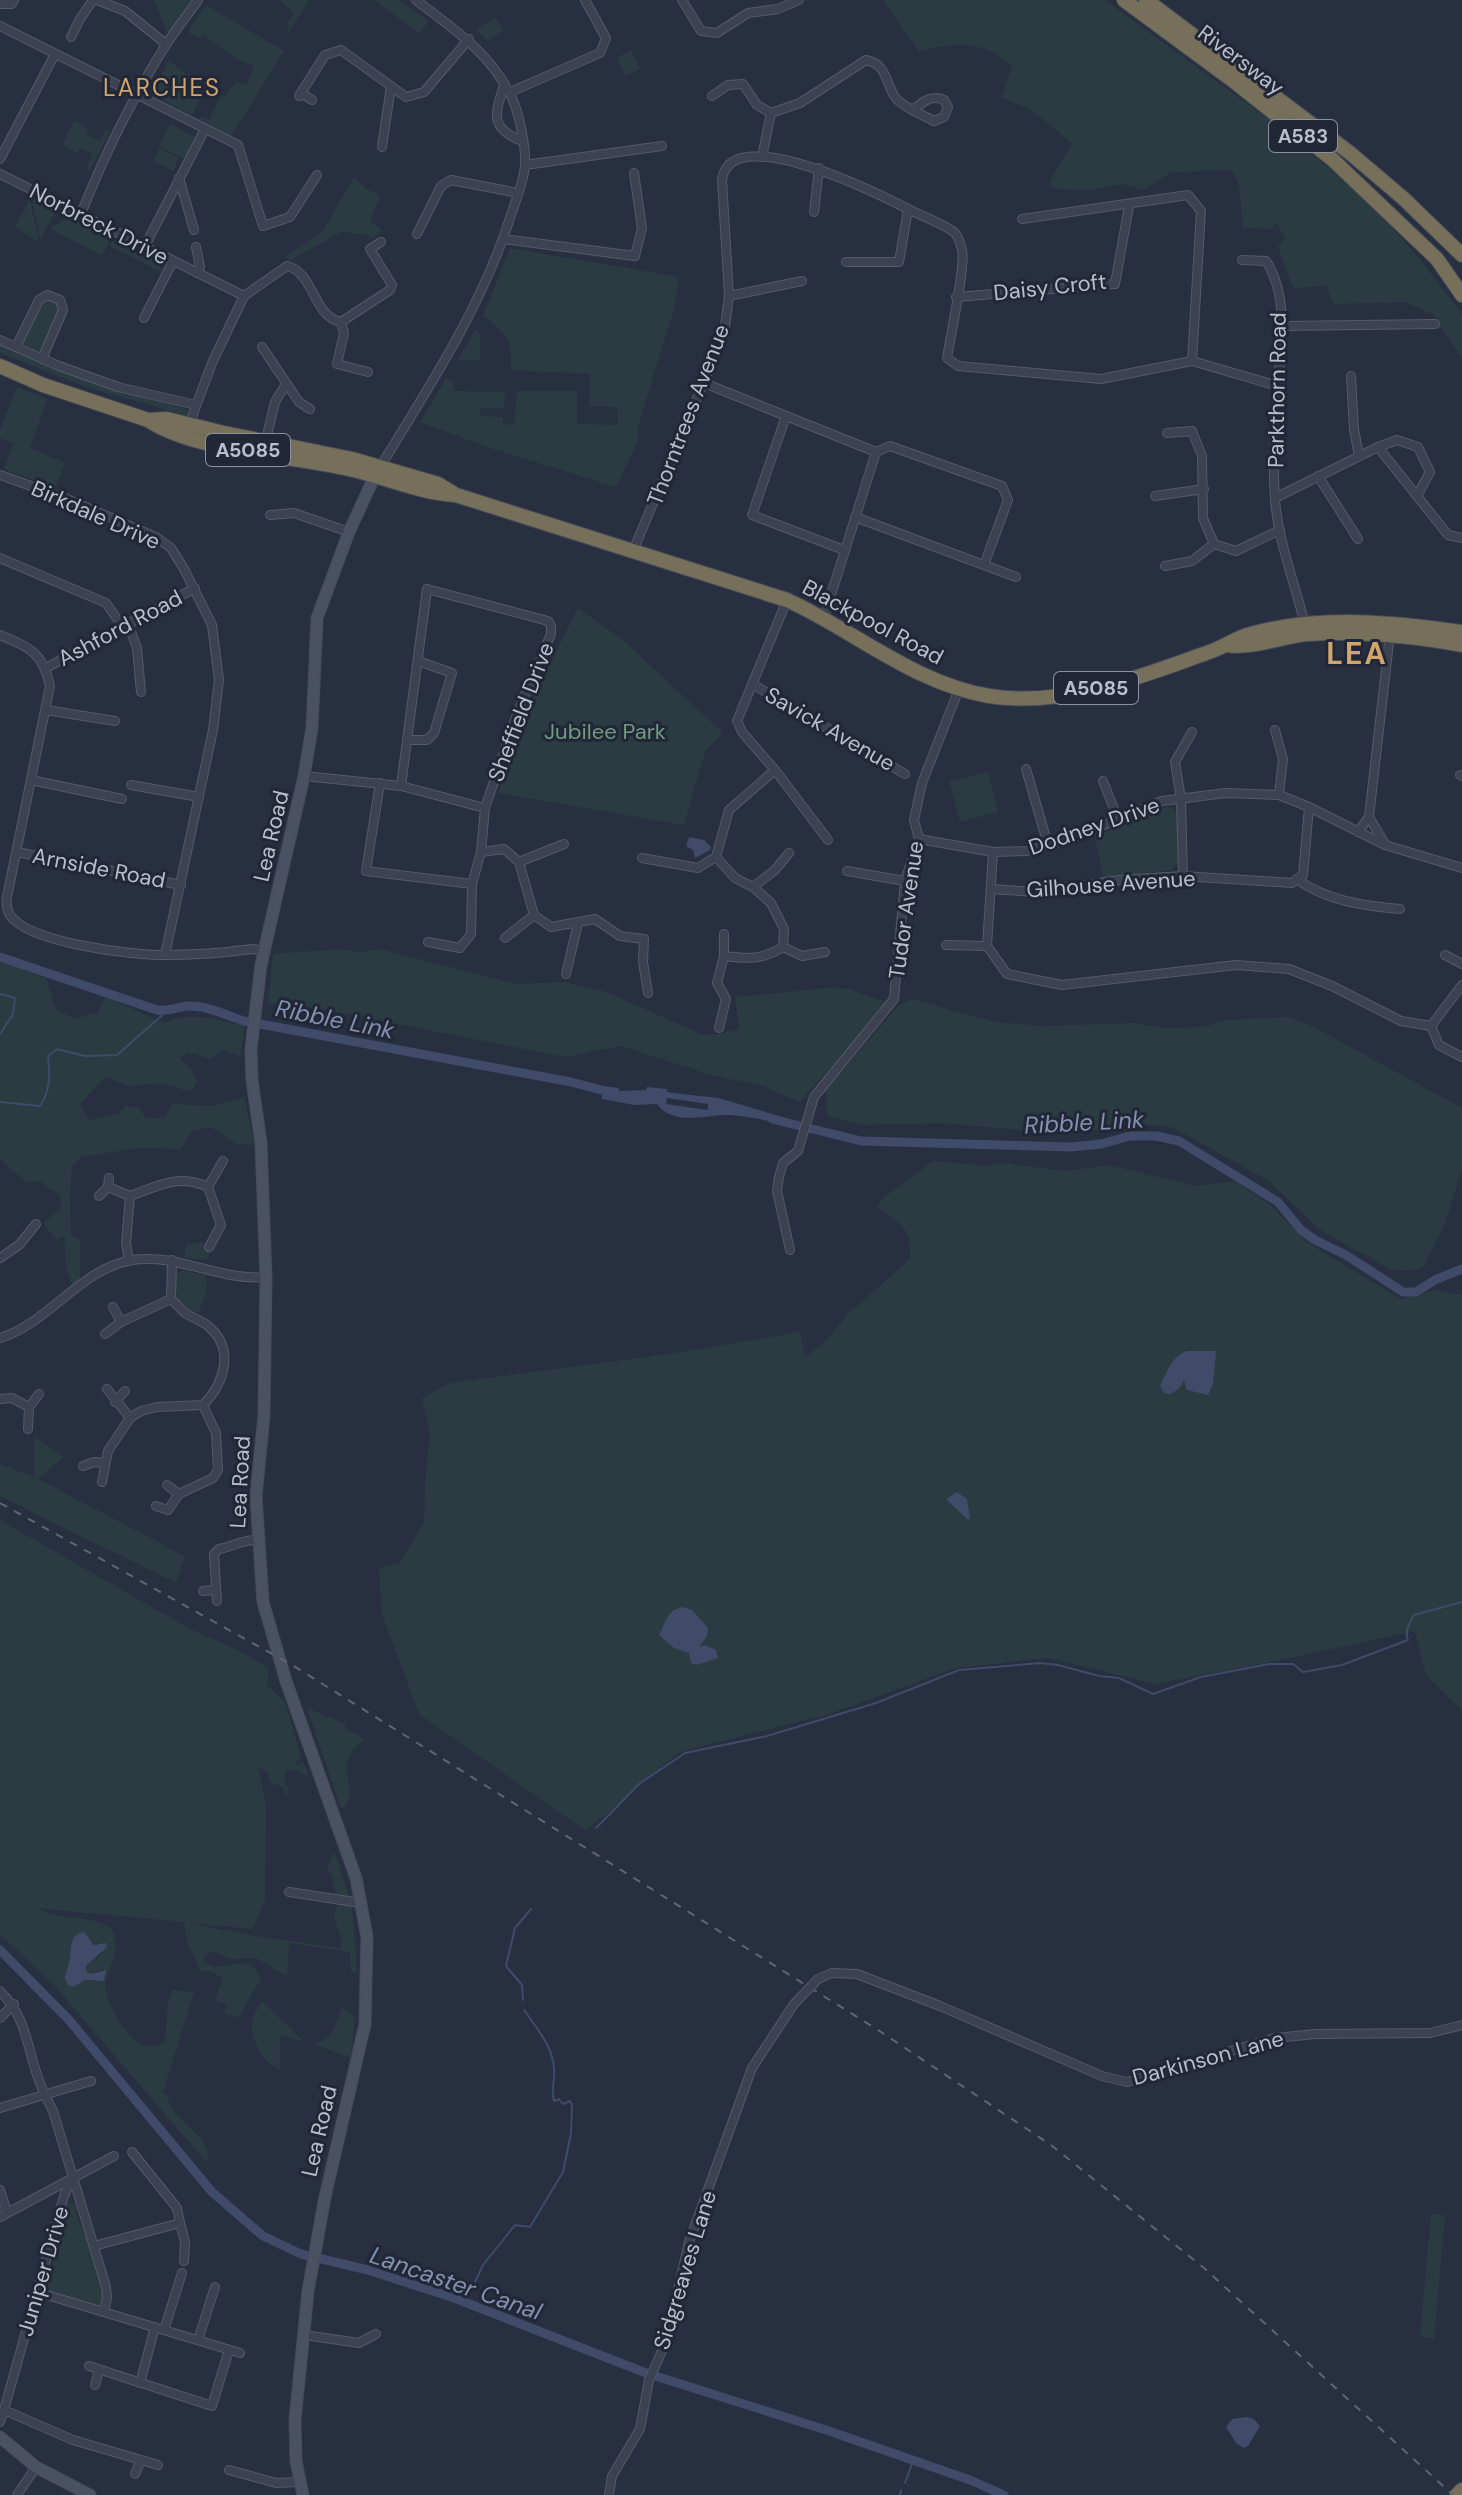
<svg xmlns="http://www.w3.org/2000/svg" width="1462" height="2495" font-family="'DM Sans',sans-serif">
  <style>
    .green { fill: #2a3c42; fill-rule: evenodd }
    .water { fill: #3f4b69; fill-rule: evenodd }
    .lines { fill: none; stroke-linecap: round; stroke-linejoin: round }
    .stream { stroke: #3f4b69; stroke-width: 2 }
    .canal { stroke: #3f4b69; stroke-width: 9 }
    .street-casing { stroke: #545a68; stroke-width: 10 }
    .secondary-casing { stroke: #464b5a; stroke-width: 13 }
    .highway-casing { stroke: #444a58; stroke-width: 16 }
    .street { stroke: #3c4251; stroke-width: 8 }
    .secondary { stroke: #4a5163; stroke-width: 11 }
    .highway { stroke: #766f5a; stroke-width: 14 }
    .rail { stroke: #5f6577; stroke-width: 2; stroke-dasharray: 8 8; stroke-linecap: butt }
    .street-bridge-casing { stroke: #545a68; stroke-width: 10; stroke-linecap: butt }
    .street-bridge { stroke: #3c4251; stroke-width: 8 }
    .labels { text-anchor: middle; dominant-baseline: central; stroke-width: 6; stroke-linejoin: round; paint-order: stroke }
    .shield { fill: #212736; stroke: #8b919e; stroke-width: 2 }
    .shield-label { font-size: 20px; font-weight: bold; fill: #b9becb }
    .street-label { font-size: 22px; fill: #b9becb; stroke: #212736 }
    .park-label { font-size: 22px; fill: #729a80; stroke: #212736 }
    .neighbourhood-label { font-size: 24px; letter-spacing: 2px; fill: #d0a66f; stroke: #212736 }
    .water-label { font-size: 24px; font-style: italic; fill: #8390b0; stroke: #212736 }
    .district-label { font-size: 30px; font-weight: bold; letter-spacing: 2px; fill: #d0a66f; stroke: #212736 }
  </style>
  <rect width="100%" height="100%" fill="#282f41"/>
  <g class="green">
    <polygon points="154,0 192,0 169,33 166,31"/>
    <polygon points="281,0 309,0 285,37 289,25 286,20 289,21 294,14 290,8 282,3"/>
    <polygon points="375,0 399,0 429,21 419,34"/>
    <path d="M883 0H1105L1286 132 1350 186 1388 223 1419 258 1462 314V359L1433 314 1404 302 1333 304 1326 286 1293 288 1278 247 1285 238 1276 222 1272 229 1243 228 1239 184 1231 170 1172 172 1143 190 1122 184 1089 190 1056 189 1049 183 1072 143 1031 110 1002 97 1012 66C983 40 956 41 919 52Z"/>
    <polygon points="206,5 284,51 231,136 199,119 200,117 209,120 221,95 225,96 235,82 247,84 254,66 237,59 203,35 202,38 190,34 189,29"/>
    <polygon points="495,17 504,30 488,41 476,30"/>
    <polygon points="631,51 640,69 625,76 617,57"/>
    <polygon points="169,61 205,88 192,115 153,95 152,91"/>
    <polygon points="74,121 88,129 86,134 100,141 106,129 110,131 90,170 86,168 93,154 80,148 77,153 62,145"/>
    <polygon points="170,124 195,137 184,159 159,146"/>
    <polygon points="159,148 179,158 173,171 153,161"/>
    <polygon points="354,177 365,188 380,196 370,221 383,231 369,240 369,236 343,231 289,261 286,256 323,231"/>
    <polygon points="30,199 39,242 15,227"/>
    <polygon points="32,199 56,211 40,240"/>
    <polygon points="68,217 111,238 102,256 50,229"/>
    <polygon points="113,240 160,264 161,272 110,246"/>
    <path d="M510 248 679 277 674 309 638 426V441L616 487 487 447 420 422 446 378 453 382 455 391 505 392 504 408H479L481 416 503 417V425L514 424 517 391H577V424L618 425 617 407 590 406V374L511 370C511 338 509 335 483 316Z"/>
    <polygon points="48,299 59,303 60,307 41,352 23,344 43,300"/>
    <polygon points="475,330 480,335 480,360 458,360"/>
    <polygon points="0,344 113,388 186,409 188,413 185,415 86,387 0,353"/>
    <polygon points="17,387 47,399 30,448 65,463 55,488 4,469 13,444 0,438 0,430"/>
    <polygon points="578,608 624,641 723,733 705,752 684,825 498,793 524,716"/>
    <polygon points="988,772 998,812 960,822 949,781"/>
    <polygon points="1166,807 1173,809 1177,815 1179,860 1172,870 1103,877 1095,836"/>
    <polygon points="340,949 360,953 380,949 517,984 564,982 604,991 701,1034 715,1035 739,1029 735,997 828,988 848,989 886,1002 878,1017 799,1102 764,1086 711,1075 621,1046 565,1057 321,1009 268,1003 273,954"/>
    <path d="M0 961 46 978 56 1009 75 1019 97 1013 106 997 164 1023C190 1010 218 1020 245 1026L240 1057 223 1049 210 1059 188 1052 180 1059 190 1068 197 1081 191 1092 162 1083 130 1086 105 1077 80 1104 89 1120 119 1113 126 1106 139 1108 146 1118 166 1117 172 1104 211 1106 244 1097 255 1145 237 1144 211 1127 193 1130 181 1149 138 1148 81 1157 72 1167 70 1196 71 1236 80 1240V1280L73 1286 66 1268 64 1236 57 1240 43 1223 61 1208 60 1195 49 1189 40 1181 26 1182 0 1159Z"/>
    <polygon points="912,999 995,1022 1045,1026 1135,1023 1163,1028 1204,1027 1227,1020 1288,1017 1314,1027 1462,1108 1462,1168 1445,1224 1424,1266 1412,1271 1390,1269 1319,1229 1269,1181 1172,1127 1140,1124 1070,1134 941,1123 865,1125 827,1116 826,1090 899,1005"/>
    <path d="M933 1161 989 1166 1002 1163 1066 1171 1109 1165 1194 1186 1235 1181 1273 1207 1305 1241 1401 1299 1436 1290 1462 1295V1711L1426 1675 1415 1631 1286 1659 1155 1684 1048 1658 956 1668 827 1715 679 1752 586 1831 419 1714 382 1614 379 1568 400 1562 424 1523 425 1482 430 1434 422 1398 450 1383 669 1354 800 1332 805 1357 823 1344 848 1314 910 1259C912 1227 901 1224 877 1207L883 1198Z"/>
    <polygon points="201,1242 210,1251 208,1260 184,1258 186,1245"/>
    <path d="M182 1270 205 1275C210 1289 203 1301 198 1313 181 1309 174 1294 174 1277Z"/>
    <polygon points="36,1437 63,1457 38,1479 185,1556 176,1583 0,1496 0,1464 34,1477 34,1442"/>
    <path d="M0 1520 190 1629 234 1648 269 1668 267 1686 284 1700 301 1756 296 1763 297 1765 303 1762 309 1777 295 1770 286 1771 284 1779 289 1791 286 1796 282 1786 272 1784 267 1772 258 1767 266 1805 265 1900 253 1929 187 1923 255 1936 341 1948 342 1941 334 1917 337 1905 332 1876 327 1867 334 1854H336L352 1906 357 1969 356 1972H351L350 1952 289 1943 287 1976 256 1958 232 1959 212 1951 204 1956 203 1961 215 1967 246 1963 254 1968 261 1979 238 2018 224 2013 227 2004 215 2000 223 1978 212 1972 200 1971 187 1941 184 1922 36 1908C59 1922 89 1913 112 1929 124 1953 102 1974 106 1991 112 2015 137 2061 165 2041L168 2003 173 1990 194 1992 163 2093 167 2095C171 2121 206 2132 209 2156L206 2162 53 1984 0 1934ZM91 1939 94 1945 100 1943 103 1953 86 1966V1971L89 1974 103 1969V1981L85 1980 68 1985C60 1966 79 1952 91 1939Z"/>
    <path d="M307 1708 346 1724 345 1728 364 1739C326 1769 366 1790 341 1809Z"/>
    <path d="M262 2001 303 2041 280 2036V2069C263 2064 253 2043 252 2026 251 2018 258 2008 262 2001Z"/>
    <path d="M342 2008 355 2016 351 2058 312 2044C332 2043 335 2024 342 2008Z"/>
    <path d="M67 2203H77C73 2219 85 2231 90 2246 97 2263 105 2286 102 2305L96 2307 49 2290 47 2285 66 2220Z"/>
    <polygon points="1431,2214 1445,2215 1434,2339 1420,2336"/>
  </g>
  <g class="water">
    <polygon points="689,837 704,840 711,847 710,850 695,858 693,850 686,846"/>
    <path d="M602 1086 619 1088V1091L646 1090 647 1087 667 1089V1092L673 1093 719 1098 782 1117 785 1124C767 1121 748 1116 729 1115 706 1114 674 1127 657 1104L634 1105 602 1099ZM667 1098 708 1104V1110L666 1104Z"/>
    <path d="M1187 1351H1216L1213 1384 1208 1395 1187 1390 1184 1380 1179 1389 1170 1394 1164 1393 1160 1386C1167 1372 1171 1357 1187 1351Z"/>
    <polygon points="957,1492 967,1499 970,1518 968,1520 946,1499"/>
    <path d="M683 1607 692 1610 708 1628 707 1636 699 1647 705 1645 716 1650 718 1658 696 1665 691 1663 689 1653 674 1648 659 1635C667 1621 665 1611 683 1607Z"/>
    <path d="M84 1932 94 1945 106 1943 107 1947 86 1966V1971L90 1974 106 1970 104 1981 85 1980 73 1987 68 1985 65 1978C66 1971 69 1965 70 1959 72 1946 69 1935 84 1932Z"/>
    <polygon points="1247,2417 1254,2419 1260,2426 1248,2446 1244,2448 1236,2443 1226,2427 1232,2419"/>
  </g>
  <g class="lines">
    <g class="stream">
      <polyline points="0,994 15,998 13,1014 0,1034"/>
      <path d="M0 1102 40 1106C51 1090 50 1073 48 1056L57 1049 85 1056 117 1055 167 1011"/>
      <path d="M596 1828 639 1784 685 1753 767 1736 876 1703 959 1670 1040 1663 1058 1665 1099 1676 1119 1678 1153 1694 1201 1677 1269 1664H1293L1303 1672 1342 1665 1408 1640C1404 1631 1410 1623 1414 1615L1462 1602"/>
      <polyline points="523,2000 522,1985 506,1966 515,1928 531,1909"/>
      <path d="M475 2282 483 2265 515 2225 530 2227 563 2172 571 2133 572 2105 570 2101 563 2104 559 2099 554 2101C551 2090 555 2080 554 2068 552 2045 537 2029 524 2010"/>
      <polyline points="905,2483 913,2461"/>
      <polyline points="900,2495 901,2490"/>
    </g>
    <g class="canal">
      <path d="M0 957 157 1010C168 1012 177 1007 188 1006 206 1005 228 1016 244 1021L571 1082 613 1093"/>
      <polyline points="772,1119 861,1141 1071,1147 1101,1144 1130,1136 1156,1136 1179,1141 1278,1202 1301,1230 1315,1240 1346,1255 1403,1292 1416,1292 1435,1280 1462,1269"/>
      <polyline points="0,1950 69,2020 212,2192 263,2236 301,2254 368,2270 454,2298 646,2373 829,2431 970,2480 1004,2495"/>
    </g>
    <g class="street-casing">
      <g id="street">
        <polyline points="97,0 125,11 166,44"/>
        <polyline points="682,0 701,31 717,33 748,13 778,9 799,0"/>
        <polyline points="0,4 12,4 14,0"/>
        <polyline points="0,26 238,145 263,226 290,217 317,175"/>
        <polyline points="71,37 80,19 93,0"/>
        <path d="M504 85C495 114 489 128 522 141"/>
        <polyline points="510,92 600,53 606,38 585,0"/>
        <polyline points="301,93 312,100"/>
        <polyline points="299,96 325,55 341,50 406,97 424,92 469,39"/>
        <polyline points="712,96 728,85 743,84 757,105 771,113 762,157"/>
        <path d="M771 113 800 103 866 60C887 64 885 82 895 97 899 103 906 106 912 110 922 103 931 94 944 100L948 107 944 117 934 121 912 110"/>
        <polyline points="382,147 391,86"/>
        <polyline points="0,159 55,54"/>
        <polyline points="525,165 662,146"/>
        <polyline points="0,174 244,296"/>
        <polyline points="179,178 194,230"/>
        <polyline points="814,212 819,168"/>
        <path d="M81 214C103 158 130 103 162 51 173 33 186 17 198 0"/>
        <polyline points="1022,219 1188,195 1201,211 1192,361"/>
        <polyline points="417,234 441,186 451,180 518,193"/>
        <polyline points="503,239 635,256 642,228 634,173"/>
        <polyline points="145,246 205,129"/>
        <polyline points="196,247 200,267 197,273"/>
        <path d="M1242 260 1266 261C1290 298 1280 347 1278 388 1276 424 1272 463 1275 499 1278 542 1295 583 1305 625"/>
        <polyline points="846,262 899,262 908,209"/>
        <polyline points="729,296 802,281"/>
        <polyline points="956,297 1115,284 1129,206"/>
        <polyline points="144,318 173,261"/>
        <polyline points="341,322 390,290 392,285 370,249 381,242"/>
        <polyline points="1283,326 1435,324"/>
        <polyline points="0,340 59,366 118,387 196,405"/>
        <polyline points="16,347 39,300 47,295 60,300 63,310 42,359"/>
        <polyline points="262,347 299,402 310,409"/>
        <polyline points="1351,376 1354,429 1359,456"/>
        <polyline points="704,383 876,452"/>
        <polyline points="786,416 752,515 844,550"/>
        <path d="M189 425 212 363 244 296 287 266C315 273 312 316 341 322L344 333 337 364 368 372"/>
        <polyline points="1167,433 1192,431 1202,456 1203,518 1214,544 1236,551 1280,530"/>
        <polyline points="265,444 275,402 286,384"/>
        <polyline points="1378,447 1448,535 1462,538"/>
        <polyline points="876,452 890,446 1002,486 1008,500 984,565"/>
        <path d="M380 467C429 387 481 308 510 218 515 202 524 182 525 165 526 146 519 111 510 94 489 52 452 28 416 0"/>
        <polyline points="0,475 67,499 156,537 171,548 184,569 212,625 219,680 213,730 165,955"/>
        <polyline points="1318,476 1358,539"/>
        <polyline points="1155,496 1204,489"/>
        <polyline points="1275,498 1378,447 1397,440 1418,447 1430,472 1417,496"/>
        <polyline points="270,515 294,513 349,532"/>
        <polyline points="855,517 1016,577"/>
        <path d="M633 551 724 334 729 296 722 180C730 118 883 196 912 211 922 216 948 226 955 233 958 236 961 246 962 250 966 264 950 339 947 358L958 366 1101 379 1192 361 1278 386"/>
        <polyline points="0,558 106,603 122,626"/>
        <polyline points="1165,566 1192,561 1214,544"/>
        <polyline points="787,600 737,721 742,732 775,770 828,840"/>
        <polyline points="824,617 876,452"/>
        <polyline points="128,624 137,648 141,692"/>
        <path d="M0 635C30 648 42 651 50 686L7 897C6 904 6 909 10 915 28 943 132 955 164 955 193 955 223 953 252 949L266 951"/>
        <polyline points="46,668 195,588"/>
        <polyline points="754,685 905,774"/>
        <polyline points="46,710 115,721"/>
        <polyline points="1275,730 1283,759 1279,795"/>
        <polyline points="407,740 427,740 434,733 452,673 418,661"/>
        <polyline points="1026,769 1048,845"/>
        <polyline points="1460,775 1462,776"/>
        <polyline points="304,776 401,786 485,808"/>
        <polyline points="31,780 122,799"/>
        <polyline points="1103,781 1118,819"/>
        <polyline points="380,783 366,871 472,884"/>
        <polyline points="131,785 199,797"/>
        <polyline points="401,786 427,589 548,621 551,626 551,634 517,714 485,808 481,852 472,884 471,934 460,948 428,942"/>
        <polyline points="1369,817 1385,844"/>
        <polyline points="1358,832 1369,817 1390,634"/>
        <polyline points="919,839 993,852 1027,851 1067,840 1162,801 1226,793 1279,795 1309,807 1385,845 1462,868"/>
        <polyline points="17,852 181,885"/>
        <polyline points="481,852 504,849 519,862 534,915 551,927 595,919 620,936 644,939 643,962 648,993"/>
        <polyline points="993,852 987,946 1007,974 1062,985 1236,965 1289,969 1332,986 1401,1021 1431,1026 1462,985"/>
        <polyline points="642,858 698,868 716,857"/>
        <polyline points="519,862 564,844"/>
        <polyline points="847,871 905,881"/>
        <polyline points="1183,876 1181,799 1175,762 1192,732"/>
        <path d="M1297 879C1326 901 1365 906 1400 909"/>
        <polyline points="753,887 775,870 789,853"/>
        <polyline points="991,889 1035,892 1119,880 1183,876 1292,883 1303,875 1309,807"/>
        <polyline points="505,938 534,915"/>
        <polyline points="946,945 987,946"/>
        <polyline points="783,947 802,956 825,952"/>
        <polyline points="1445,955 1462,964"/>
        <path d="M724 956C748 959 762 960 783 947L784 929 771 903 753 887 735 878 716 857 729 810 775 770"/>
        <polyline points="566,974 578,923"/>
        <polyline points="1431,1026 1439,1045 1462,1057"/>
        <polyline points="719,1028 726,999 717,983 724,956 724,934"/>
        <polyline points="108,1187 130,1196"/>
        <polyline points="208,1187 223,1161"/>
        <polyline points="99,1196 108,1187 109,1178"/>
        <polyline points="790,1250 777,1191 779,1177 783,1163 798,1151 814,1097 894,999 905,881 919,839 914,820 922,783 959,689"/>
        <polyline points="0,1258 19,1245 36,1224"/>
        <path d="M129 1261 126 1243 130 1196C158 1186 179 1173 208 1187L221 1225 209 1247"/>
        <polyline points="113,1307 121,1322"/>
        <polyline points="105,1334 121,1322 171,1299"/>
        <path d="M0 1338C49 1323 80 1269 132 1260 179 1253 217 1281 266 1277"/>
        <polyline points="107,1389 130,1418"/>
        <polyline points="0,1399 12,1398 29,1407 28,1429"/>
        <polyline points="115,1402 125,1391"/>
        <polyline points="29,1407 39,1394"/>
        <polyline points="83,1466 94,1462 105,1463"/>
        <path d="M102 1482 108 1451 130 1418 141 1411 157 1407 203 1405C225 1383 235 1348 208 1326 201 1320 192 1318 185 1313 180 1309 176 1303 171 1299L172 1260"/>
        <polyline points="167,1485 179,1494"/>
        <polyline points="156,1506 168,1510 179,1494 213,1478 218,1470 216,1433 203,1405"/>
        <polyline points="203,1591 216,1590"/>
        <path d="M217 1601 214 1554 219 1549C233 1547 242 1539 258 1540"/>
        <polyline points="289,1892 361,1903"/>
        <polyline points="818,1979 832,1973 857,1974 940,2006 1102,2076 1127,2082 1274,2038 1316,2034 1430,2033 1462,2025"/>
        <path d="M0 1991C30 2021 26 2052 42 2088 45 2096 49 2103 53 2111L106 2287 107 2298 104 2311"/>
        <polyline points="0,2018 14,2004"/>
        <polyline points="0,2108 91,2081"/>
        <polyline points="0,2190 7,2212"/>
        <polyline points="0,2217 114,2156"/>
        <polyline points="180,2223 185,2242 184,2261"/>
        <polyline points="94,2246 180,2223 177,2208 132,2152"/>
        <polyline points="37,2292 240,2353"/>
        <polyline points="164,2330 182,2273"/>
        <polyline points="304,2335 359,2343 376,2334"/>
        <polyline points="198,2340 215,2287"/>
        <polyline points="89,2366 212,2406 229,2350"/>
        <polyline points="140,2383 155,2327"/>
        <polyline points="95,2385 99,2370"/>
        <polyline points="4,2410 64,2196 72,2178"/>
        <polyline points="0,2422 4,2410 73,2440 158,2465"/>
        <polyline points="229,2470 276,2483 299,2482"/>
        <polyline points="135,2474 141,2460"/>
        <polyline points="17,2495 36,2467"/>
        <polyline points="609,2495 612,2476 640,2429 649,2380 666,2342 689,2242 752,2068 794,2004"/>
      </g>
    </g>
    <g class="secondary-casing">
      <g id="secondary">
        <polyline points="0,2437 36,2467 90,2495"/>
        <polyline points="303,2495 296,2461 295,2420 308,2291 325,2197 365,2024 367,1937 356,1878 286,1681 263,1602 256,1496 264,1416 266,1277 261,1143 252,1080 251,1049 261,965 304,776 312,728 317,618 349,532 377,471"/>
      </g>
    </g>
    <g class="highway-casing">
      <g id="highway">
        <polyline points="1124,0 1231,79 1332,159 1437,259 1462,295"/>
        <polyline points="1146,0 1350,153 1403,198 1462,255"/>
        <path d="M0 366 43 385 148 420C193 451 293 456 349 469 385 477 419 493 456 495L787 600C855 631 913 683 989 696 1065 708 1142 676 1212 651 1226 646 1237 637 1251 634 1318 615 1394 622 1462 632"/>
        <polyline points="148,420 167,419 224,433 352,459 438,484 453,493"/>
        <path d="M1228 645C1252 649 1283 636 1308 634 1359 631 1412 636 1462 645"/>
        <polyline points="1457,2495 1462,2490"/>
      </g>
    </g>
    <use href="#street" class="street"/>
    <use href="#secondary" class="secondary"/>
    <use href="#highway" class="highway"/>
    <polyline class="rail" points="0,1503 292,1665 878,2030 1051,2145 1204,2268 1453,2495"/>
    <g class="street-bridge-casing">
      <polyline id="street-bridge" points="794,2004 818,1979"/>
    </g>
    <use href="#street-bridge" class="street-bridge"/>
  </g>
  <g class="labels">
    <g class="shield">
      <rect x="1269" y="120" width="68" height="32" rx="6"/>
      <rect x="206" y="434" width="84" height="32" rx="6"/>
      <rect x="1054" y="672" width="84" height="32" rx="6"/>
    </g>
    <g class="shield-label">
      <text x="1303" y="136">A583</text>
      <text x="248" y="450">A5085</text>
      <text x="1096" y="688">A5085</text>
    </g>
    <g class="street-label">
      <text transform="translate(1241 60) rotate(37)">Riversway</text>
      <text transform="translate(99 224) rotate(27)">Norbreck Drive</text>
      <text transform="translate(1050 287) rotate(-6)">Daisy Croft</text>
      <text transform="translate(1277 390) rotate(-89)">Parkthorn Road</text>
      <text transform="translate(688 415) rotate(-69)">Thorntrees Avenue</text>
      <text transform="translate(96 515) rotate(24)">Birkdale Drive</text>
      <text transform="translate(873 622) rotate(28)">Blackpool Road</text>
      <text transform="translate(120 628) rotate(-28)">Ashford Road</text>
      <text transform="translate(521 712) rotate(-69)">Sheffield Drive</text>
      <text transform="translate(830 729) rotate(30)">Savick Avenue</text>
      <text transform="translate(1094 826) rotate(-19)">Dodney Drive</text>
      <text transform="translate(271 836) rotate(-77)">Lea Road</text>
      <text transform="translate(99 868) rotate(11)">Arnside Road</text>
      <text transform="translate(1111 884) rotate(-4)">Gilhouse Avenue</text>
      <text transform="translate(906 910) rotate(-82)">Tudor Avenue</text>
      <text transform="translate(240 1482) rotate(-87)">Lea Road</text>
      <text transform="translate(1208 2058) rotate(-15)">Darkinson Lane</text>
      <text transform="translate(319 2131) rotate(-77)">Lea Road</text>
      <text transform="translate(685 2270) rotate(-73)">Sidgreaves Lane</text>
      <text transform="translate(43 2271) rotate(-74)">Juniper Drive</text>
    </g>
    <g class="park-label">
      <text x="605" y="731">Jubilee Park</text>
    </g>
    <g class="neighbourhood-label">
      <text x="162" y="87">LARCHES</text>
    </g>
    <g class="water-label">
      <text transform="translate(335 1019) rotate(11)">Ribble Link</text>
      <text transform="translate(1084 1122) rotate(-3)">Ribble Link</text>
      <text transform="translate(456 2283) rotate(19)">Lancaster Canal</text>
    </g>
    <g class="district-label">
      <text x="1357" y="653">LEA</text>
    </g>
  </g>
</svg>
